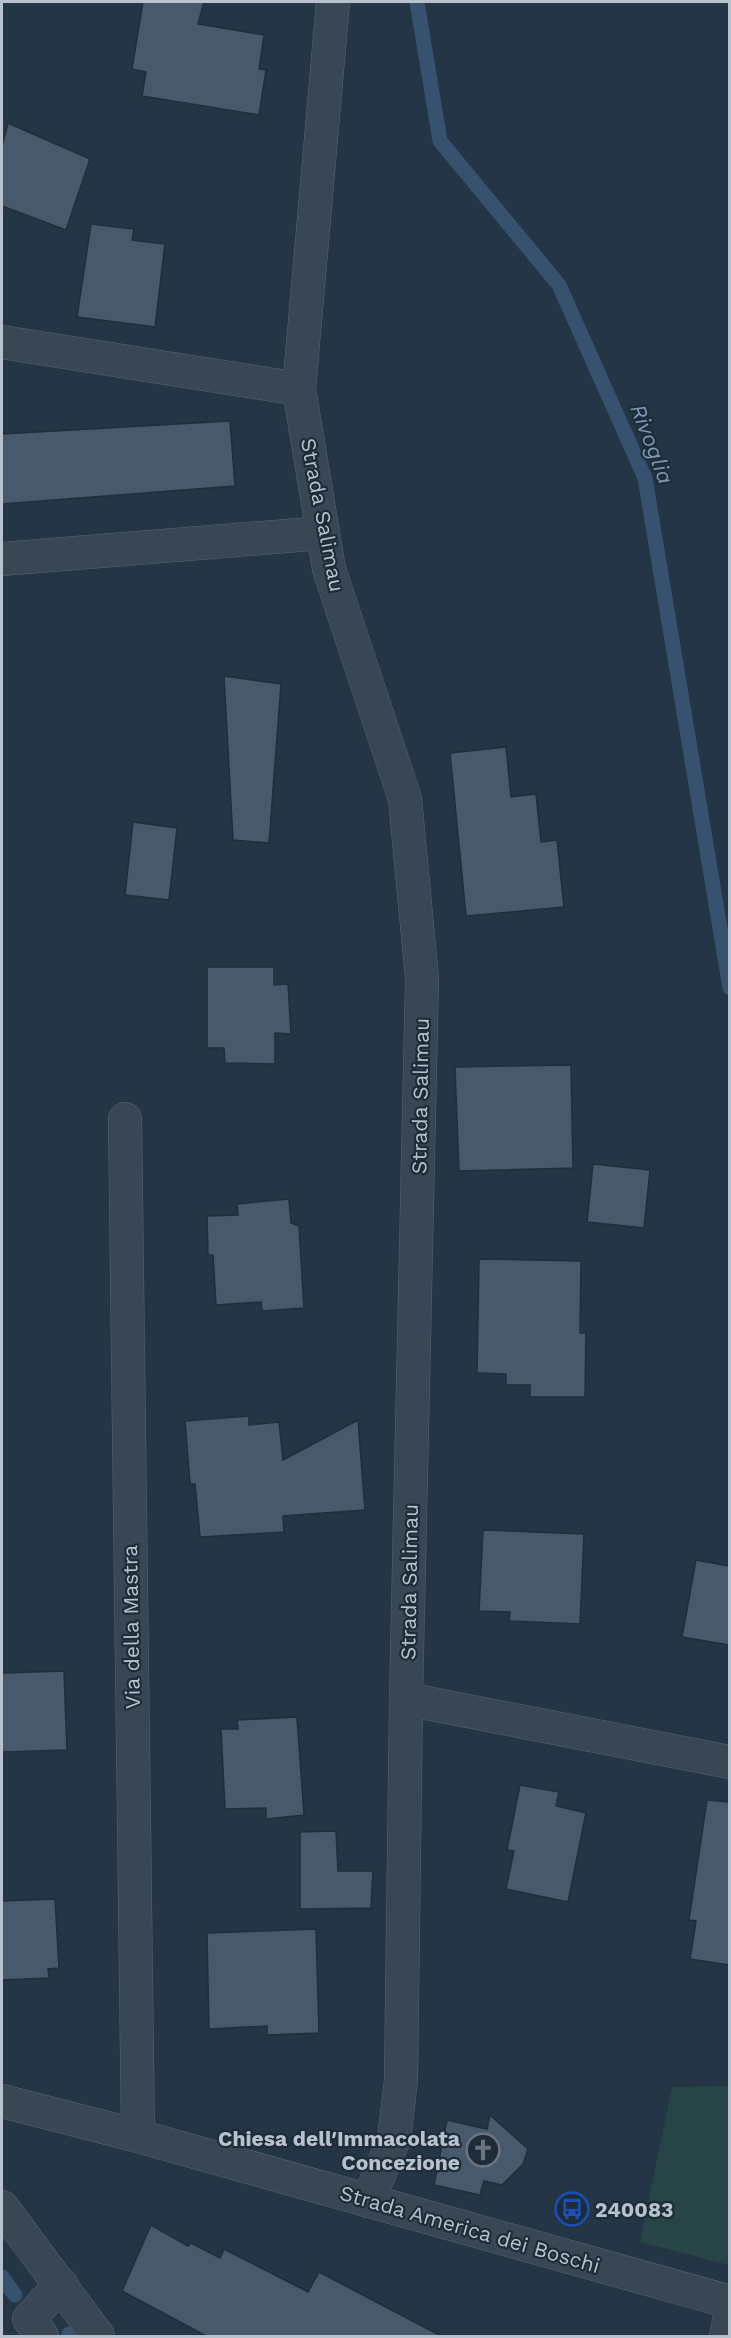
<svg xmlns="http://www.w3.org/2000/svg" width="731" height="2338" font-family="'Work Sans',sans-serif">
  <style>
    .green { fill: #274547 }
    .lines { fill: none; stroke-linecap: round; stroke-linejoin: round }
    .stream { stroke: #37526e; stroke-width: 15 }
    .building { fill: #48596c; stroke: #202e3c; stroke-width: 1.5 }
    .minor-casing { stroke: #586572; stroke-width: 34 }
    .minor { stroke: #394755; stroke-width: 33 }
    .labels { text-anchor: middle; dominant-baseline: central; stroke-width: 4.5; stroke-linejoin: round; paint-order: stroke }
    .street-label { font-size: 21px; fill: #b7c2ce; stroke: #1e2c3a }
    .poi-label { font-size: 21px; font-weight: bold; fill: #b7c2ce; stroke: #1e2c3a; text-anchor: end }
    .water-label { font-size: 22px; font-style: italic; fill: #7c99b8; stroke: #1e2c3a }
  </style>
  <rect width="100%" height="100%" fill="#243546"/>
  <polygon class="green" points="729,2086 729,2265 640,2242 672,2087"/>
  <g class="lines">
    <g class="stream">
      <polyline points="417,2 440,141 559,285 645,478 730,988"/>
      <polyline points="2,2277 15,2295"/>
      <polyline points="69,2334 71,2336"/>
    </g>
  </g>
  <g class="building">
    <polygon points="143,2 204,2 198,24 264,35 259,69 266,70 259,115 142,96 146,72 132,69"/>
    <polygon points="8,123 90,159 66,230 2,206 2,146"/>
    <polygon points="91,224 134,229 132,240 165,244 155,327 77,317"/>
    <polygon points="230,421 235,486 2,504 2,434"/>
    <polygon points="224,676 281,684 269,843 233,840"/>
    <polygon points="506,747 511,797 536,794 541,842 557,840 564,907 466,916 450,753"/>
    <polygon points="133,822 177,828 169,900 125,895"/>
    <polygon points="207,967 274,967 274,985 288,984 291,1034 275,1033 275,1064 225,1063 224,1048 207,1048"/>
    <polygon points="571,1065 573,1168 459,1171 455,1067"/>
    <polygon points="593,1164 650,1170 644,1228 587,1222"/>
    <polygon points="289,1199 291,1223 299,1226 304,1308 262,1311 261,1302 216,1305 213,1255 208,1255 207,1216 238,1215 237,1204"/>
    <polygon points="479,1259 581,1261 580,1333 586,1333 585,1397 530,1397 530,1385 506,1385 506,1374 477,1373"/>
    <polygon points="249,1416 249,1425 279,1422 283,1460 358,1420 365,1510 283,1516 284,1532 200,1537 195,1484 190,1484 185,1421"/>
    <polygon points="483,1530 584,1534 580,1624 509,1621 510,1612 479,1611"/>
    <polygon points="696,1560 729,1566 729,1645 682,1637"/>
    <polygon points="64,1671 67,1750 2,1752 2,1673"/>
    <polygon points="297,1717 304,1815 266,1819 266,1808 225,1809 221,1729 238,1729 237,1720"/>
    <polygon points="520,1785 559,1792 556,1806 586,1813 568,1902 506,1889 514,1851 507,1850"/>
    <polygon points="707,1800 729,1802 729,1965 690,1959 696,1921 689,1920"/>
    <polygon points="336,1831 338,1871 373,1871 371,1908 300,1909 300,1832"/>
    <polygon points="55,1899 59,1968 48,1969 49,1978 2,1980 2,1901"/>
    <polygon points="316,1929 319,2033 267,2035 267,2026 209,2029 207,1933"/>
    <polygon points="490,2115 528,2149 523,2164 502,2185 484,2181 480,2195 434,2185 447,2120 487,2129"/>
    <polygon points="151,2225 188,2246 191,2243 220,2258 224,2249 308,2292 319,2272 443,2337 208,2337 122,2291"/>
  </g>
  <g class="lines">
    <g class="minor-casing">
      <g id="minor">
        <polyline points="333,2 299,389 329,569 405,799 422,978 406,1699 401,2080 394,2139 368,2201"/>
        <polyline points="2,342 299,389"/>
        <polyline points="2,559 323,533"/>
        <polyline points="125,1119 138,2136"/>
        <polyline points="406,1699 730,1762"/>
        <polyline points="2,2101 138,2136 730,2302"/>
        <polyline points="2,2207 98,2336"/>
        <polyline points="42,2336 29,2319 61,2284"/>
        <polyline points="726,2336 730,2316"/>
      </g>
    </g>
    <use href="#minor" class="minor"/>
  </g>
  <defs>
    <g id="church-ring" transform="scale(1.725)"><circle r="9.5" fill="#1e2c3a" stroke="#6b7280" stroke-width="1.5"/><path d="M-1.2-6h2.4v3.5h3.3v2.4h-3.3V6h-2.4V-.1h-3.3v-2.4h3.3Z" fill="#6b7280"/></g>
    <g id="bus-ring" transform="scale(1.725)"><circle r="9.5" fill="#1e2c3a" stroke="#1a4fb4" stroke-width="1.5"/><path d="M-5-6H5V4H4V6H2V4H-2V6H-4V4H-5ZM-3.5-4V0h7V-4ZM-3.5 1.2v1.5H-2V1.2ZM2 1.2v1.5H3.5V1.2Z" fill="#1a4fb4"/></g>
  </defs>
  <g fill-rule="evenodd">
    <use href="#church-ring" x="483" y="2150"/>
    <use href="#bus-ring" x="572" y="2209"/>
  </g>
  <g class="labels">
    <g class="street-label">
      <text transform="translate(323 515) rotate(79)">Strada Salimau</text>
      <text transform="translate(420 1096) rotate(-89)">Strada Salimau</text>
      <text transform="translate(409 1582) rotate(-89)">Strada Salimau</text>
      <text transform="translate(131 1627) rotate(-91)">Via della Mastra</text>
      <text transform="translate(470 2229) rotate(16)">Strada America dei Boschi</text>
    </g>
    <g class="poi-label">
      <text x="460" y="2138">Chiesa dell′Immacolata<tspan x="460" dy="24">Concezione</tspan></text>
      <text x="595" y="2209" text-anchor="start">240083</text>
    </g>
    <g class="water-label">
      <text transform="translate(652 444) rotate(69)">Rivoglia</text>
    </g>
  </g>
  <rect width="731" height="2338" fill="none" stroke="#b7c2ce" stroke-width="6"/>
</svg>
